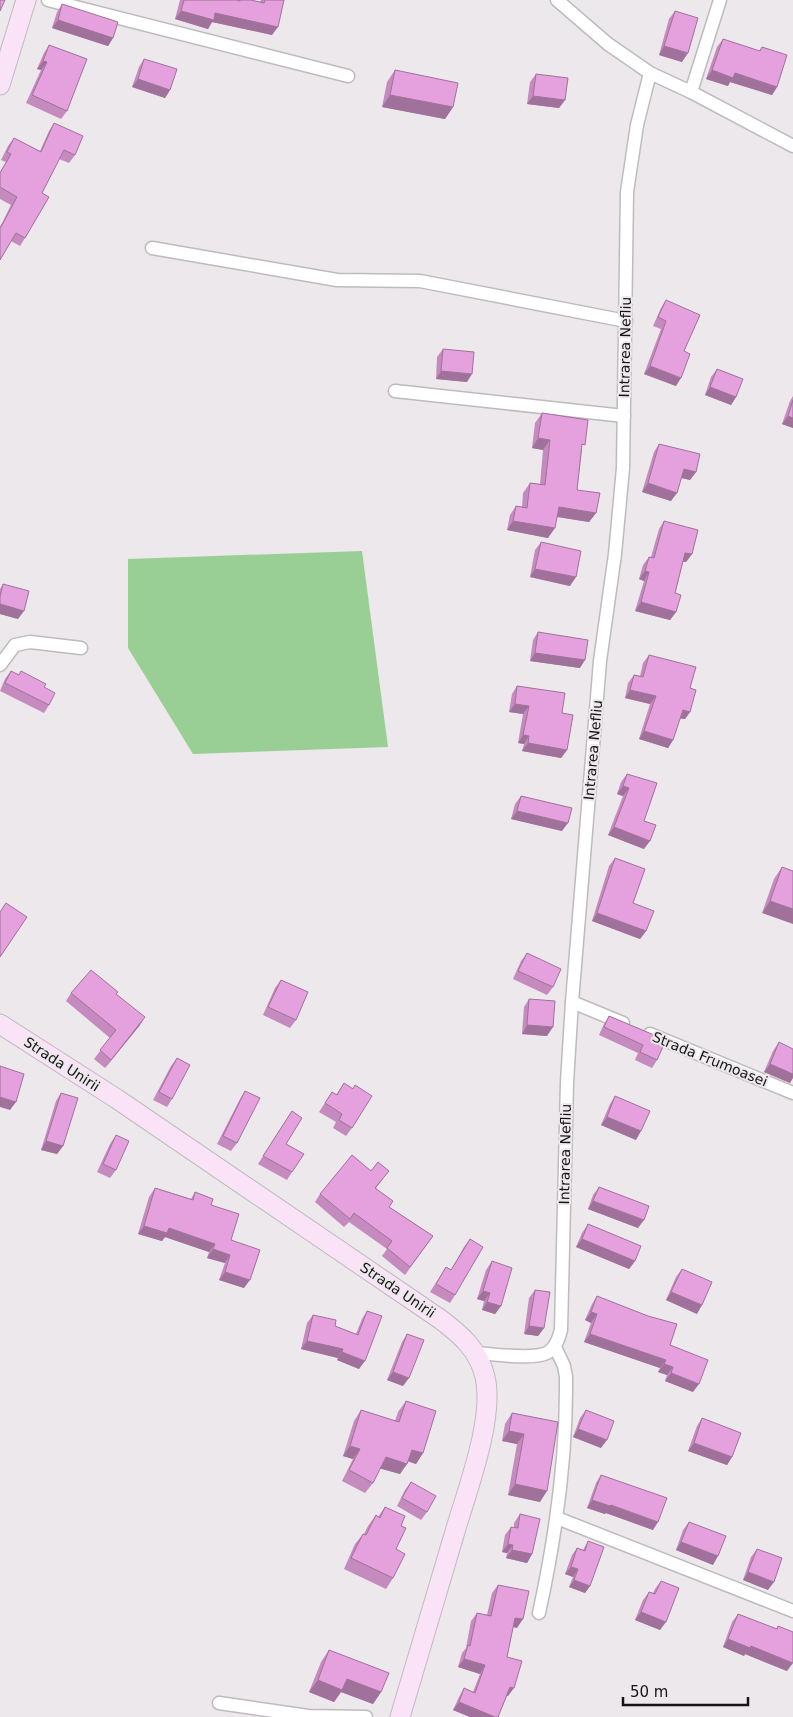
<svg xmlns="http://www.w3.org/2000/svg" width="793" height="1717" font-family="'DejaVu Sans',sans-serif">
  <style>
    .green { fill: #99cf95 }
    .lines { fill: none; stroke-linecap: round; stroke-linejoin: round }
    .street-casing { stroke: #bebbbe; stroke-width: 15 }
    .secondary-casing { stroke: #bebbbe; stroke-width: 21 }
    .street { stroke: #fff; stroke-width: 12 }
    .secondary { stroke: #fae3f7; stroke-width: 19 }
    .wall { fill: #c58abe }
    .shaded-wall { fill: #a0719b }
    .building { fill: #e5a1dd; stroke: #a0719b }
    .labels { text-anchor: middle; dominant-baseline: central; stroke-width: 4; stroke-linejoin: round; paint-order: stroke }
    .street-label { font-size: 14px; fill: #161516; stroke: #ece8ec }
  </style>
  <rect width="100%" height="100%" fill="#ece8ec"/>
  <polygon class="green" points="362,551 388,747 193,754 128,648 128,559"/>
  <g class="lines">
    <g class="street-casing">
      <g id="street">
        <polyline points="48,0 348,76"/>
        <polyline points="557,0 608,44 650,73 691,92 793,146"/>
        <polyline points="691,92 720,0"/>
        <polyline points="152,248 337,280 420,281 626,321"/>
        <polyline points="395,391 624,416"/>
        <polyline points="0,665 15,645 30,642 81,648"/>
        <polyline points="572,1002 623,1023"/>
        <polyline points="650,1034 793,1093"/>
        <path d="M476 1353C493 1354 532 1360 547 1353 556 1348 559 1338 561 1330L567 1082 572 1002 600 661 615 554 623 468 627 192 637 125 650 73"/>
        <polyline points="557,1518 793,1611"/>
        <path d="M539 1613C556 1535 567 1456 566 1377L564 1366 555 1347"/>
        <polyline points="219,1703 308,1716 366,1717"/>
      </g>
    </g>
    <g class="secondary-casing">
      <g id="secondary">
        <polyline points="0,85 26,0"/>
        <path d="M0 1024 117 1099 440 1319C460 1334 479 1350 485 1377 495 1419 466 1493 454 1535 436 1596 418 1656 400 1717"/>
      </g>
    </g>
    <use href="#street" class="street"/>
    <use href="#secondary" class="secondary"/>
  </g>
  <g class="wall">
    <polygon points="180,0 236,0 239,1 239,0 251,0 260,2 261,0 284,0 272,35 212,22 208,29 175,19"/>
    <polygon points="62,4 113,38 108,46 52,28 57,12"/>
    <polygon points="675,11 682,62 659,55 669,19"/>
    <polygon points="723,39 759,51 762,47 777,87 772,95 730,82 728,86 706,79 717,47"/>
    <polygon points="49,45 67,111 61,119 26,103 41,70 37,69 44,53"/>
    <polygon points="144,59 170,90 165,98 132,87 139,67"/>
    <polygon points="395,70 453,107 445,119 382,107 387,82"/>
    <polygon points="536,74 565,100 559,108 527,104 530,82"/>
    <polygon points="54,123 75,155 69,163 59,159 42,193 25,238 20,246 11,241 0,227 11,205 0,199 0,172 6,162 1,160 8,146 14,138 40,151 49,131"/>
    <polygon points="666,300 676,386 644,374 661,329 653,326 661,308"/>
    <polygon points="443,349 467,382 436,379 437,357"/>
    <polygon points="717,369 736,397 731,405 705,395 711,377"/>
    <polygon points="793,396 793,428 782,424 790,401"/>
    <polygon points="542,413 582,449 577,490 596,513 589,522 557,517 548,538 507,530 510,515 516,506 522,507 523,493 530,483 540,484 543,450 532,448 535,423"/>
    <polygon points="659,444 696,472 690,480 681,478 671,501 642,492 654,452"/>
    <polygon points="664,521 692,554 686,562 683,562 675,593 676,612 670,620 635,611 644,581 639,579 643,565 649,557 651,557 659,529"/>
    <polygon points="541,542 570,586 530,577 535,550"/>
    <polygon points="3,584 18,619 0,614 0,589"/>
    <polygon points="538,632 580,668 530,661 533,640"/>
    <polygon points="649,655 690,688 690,712 685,719 680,718 673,740 668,748 639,739 650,704 625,698 628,683 634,675 640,676 643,663"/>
    <polygon points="11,671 19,675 21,671 44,687 49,705 44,713 0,691 5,679"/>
    <polygon points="517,686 562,713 567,750 561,758 522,751 524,744 518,743 523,714 509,712 512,694"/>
    <polygon points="627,774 644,849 608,835 623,796 617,794 621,782"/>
    <polygon points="521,796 562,831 511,819 515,804"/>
    <polygon points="615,858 633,903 646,931 640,939 592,921 609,866"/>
    <polygon points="782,867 793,871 762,913 774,879"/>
    <polygon points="527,953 553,987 547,995 513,979 521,961"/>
    <polygon points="281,980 296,1020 290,1028 263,1015 275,988"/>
    <polygon points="71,993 116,994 140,1025 105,1068 94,1059 110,1038 66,1001"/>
    <polygon points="529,999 547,1036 522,1034 524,1007"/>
    <polygon points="609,1016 666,1040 657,1060 652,1068 635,1060 638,1053 599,1035 604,1024"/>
    <polygon points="779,1042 790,1083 764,1072 773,1051"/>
    <polygon points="177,1058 172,1099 167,1107 153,1100 171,1066"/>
    <polygon points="344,1083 352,1128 346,1136 333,1128 336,1122 319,1112 332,1092 336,1095"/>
    <polygon points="245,1091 237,1143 231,1151 217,1144 240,1099"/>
    <polygon points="61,1093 63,1146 57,1154 41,1150 56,1101"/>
    <polygon points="615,1096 636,1140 601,1125 610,1104"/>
    <polygon points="292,1111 286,1144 292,1172 287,1180 258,1164"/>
    <polygon points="116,1135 116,1170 110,1178 97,1172 110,1144"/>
    <polygon points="371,1171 383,1179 376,1188 389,1207 433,1236 405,1275 382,1256 387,1249 349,1222 344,1227 315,1202 320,1194"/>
    <polygon points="599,1187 638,1228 588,1209 593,1195"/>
    <polygon points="155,1188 191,1199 195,1192 211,1205 231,1240 244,1288 219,1280 225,1263 207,1258 209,1252 165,1237 162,1241 138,1234 149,1197"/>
    <polygon points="588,1224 635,1261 629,1269 576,1247 582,1233"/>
    <polygon points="470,1239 455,1295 450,1303 430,1292 446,1267 451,1270 464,1247"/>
    <polygon points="492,1261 501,1306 495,1314 482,1310 484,1301 477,1299 486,1270"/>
    <polygon points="682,1269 697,1314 666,1300 676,1277"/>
    <polygon points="535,1290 544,1328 538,1336 524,1334 529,1298"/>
    <polygon points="597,1296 670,1345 693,1392 665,1381 667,1375 658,1372 660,1368 584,1342 591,1323 585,1320 592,1304"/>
    <polygon points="367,1311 359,1369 337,1360 338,1358 301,1349 307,1323 313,1315 335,1326 356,1334 362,1319"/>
    <polygon points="407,1334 403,1386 387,1380 402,1342"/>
    <polygon points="406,1401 423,1453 416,1464 408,1461 400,1474 380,1468 373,1483 365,1493 342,1481 353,1459 343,1456 354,1421 361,1410 395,1421 398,1412"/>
    <polygon points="586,1410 601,1448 573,1437 580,1418"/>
    <polygon points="512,1413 558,1422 540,1502 508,1495 517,1444 502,1441 505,1424"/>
    <polygon points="702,1418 732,1457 727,1465 688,1451 697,1426"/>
    <polygon points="601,1475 653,1530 606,1513 605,1514 587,1508 596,1483"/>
    <polygon points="411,1482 427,1512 421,1520 397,1506 405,1490"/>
    <polygon points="385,1507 401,1526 396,1549 393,1578 386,1589 344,1569 355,1544 363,1534 364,1534 368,1526 376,1515 378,1517"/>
    <polygon points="520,1514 532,1554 527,1563 506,1558 507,1553 502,1552 505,1535 511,1527 514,1527 514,1523"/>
    <polygon points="689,1522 713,1565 676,1550 683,1530"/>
    <polygon points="588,1541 590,1586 585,1593 569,1587 573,1577 565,1574 572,1555 577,1548 583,1550"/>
    <polygon points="757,1549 768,1590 743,1580 751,1557"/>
    <polygon points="661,1581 660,1630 635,1620 643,1600 649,1592 653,1593 655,1589"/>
    <polygon points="498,1585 517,1628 513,1627 507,1657 508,1696 507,1696 498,1717 470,1717 453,1710 459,1697 464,1688 473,1692 480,1674 458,1667 462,1653 466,1648 471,1621 477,1613 487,1615 492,1593"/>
    <polygon points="738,1614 776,1629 778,1626 787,1671 745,1654 744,1656 723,1647 732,1622"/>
    <polygon points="329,1650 381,1692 373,1704 341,1692 334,1702 309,1692 321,1662"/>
  </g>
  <g class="shaded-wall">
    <polygon points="181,11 215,13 278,27 272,35 212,22 208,29 175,19"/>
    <polygon points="58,20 113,38 108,46 52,28"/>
    <polygon points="664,46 688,53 682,62 659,55"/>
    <polygon points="43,61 47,62 41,70 37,69"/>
    <polygon points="712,70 735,73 777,87 772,95 730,82 728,86 706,79"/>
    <polygon points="138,79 170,90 165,98 132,87"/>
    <polygon points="390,95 453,107 445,119 382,107"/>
    <polygon points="533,96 565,100 559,108 527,104"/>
    <polygon points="650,366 681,378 676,386 644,374"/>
    <polygon points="441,371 472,374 467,382 436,379"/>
    <polygon points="710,387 736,397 731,405 705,395"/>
    <polygon points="788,416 793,418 793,428 782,424"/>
    <polygon points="538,438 550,440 543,450 532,448"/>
    <polygon points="684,469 696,472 690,480 678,477"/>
    <polygon points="648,483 677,493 671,501 642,492"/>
    <polygon points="559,507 596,513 589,522 552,516"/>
    <polygon points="513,521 555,528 548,538 507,530"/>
    <polygon points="685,553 692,554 686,562 680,561"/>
    <polygon points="535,569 576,577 570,586 530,577"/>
    <polygon points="645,571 649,572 644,581 639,579"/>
    <polygon points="641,602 676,612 670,620 635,611"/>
    <polygon points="0,604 24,611 18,619 0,614"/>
    <polygon points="535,653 585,660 580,668 530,661"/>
    <polygon points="630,690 656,696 650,704 625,698"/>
    <polygon points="515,704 529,706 523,714 509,712"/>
    <polygon points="683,710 690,712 685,719 677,718"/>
    <polygon points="644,731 673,740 668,748 639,739"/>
    <polygon points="523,735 529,736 524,744 518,743"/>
    <polygon points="528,743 567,750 561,758 522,751"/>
    <polygon points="623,786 629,788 623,796 617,794"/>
    <polygon points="517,811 568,823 562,831 511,819"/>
    <polygon points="614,827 650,841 644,849 608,835"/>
    <polygon points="770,901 793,909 793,924 762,913"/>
    <polygon points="597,913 646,931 640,939 592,921"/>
    <polygon points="145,1017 140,1025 105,1068 111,1060"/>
    <polygon points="527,1025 553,1027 547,1036 522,1034"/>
    <polygon points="770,1064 793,1074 793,1078 790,1083 764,1072"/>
    <polygon points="0,1097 16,1102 10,1110 0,1107"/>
    <polygon points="607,1117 641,1131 636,1140 601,1125"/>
    <polygon points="46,1141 63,1146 57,1154 41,1150"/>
    <polygon points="593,1201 644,1220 638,1228 588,1209"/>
    <polygon points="144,1226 169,1228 215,1244 209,1252 165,1237 162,1241 138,1234"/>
    <polygon points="582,1239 635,1261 629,1269 576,1247"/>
    <polygon points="213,1249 230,1255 225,1263 207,1258"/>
    <polygon points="225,1272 250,1280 244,1288 219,1280"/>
    <polygon points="483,1291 490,1293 484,1301 477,1299"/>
    <polygon points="671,1292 702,1305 697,1314 666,1300"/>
    <polygon points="487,1302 501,1306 495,1314 482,1310"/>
    <polygon points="591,1312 597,1314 591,1323 585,1320"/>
    <polygon points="529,1326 544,1328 538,1336 524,1334"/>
    <polygon points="590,1334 666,1360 660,1368 584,1342"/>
    <polygon points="307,1341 343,1349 338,1358 301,1349"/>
    <polygon points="342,1352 365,1361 359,1369 337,1360"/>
    <polygon points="664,1364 673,1367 667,1375 658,1372"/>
    <polygon points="393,1372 409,1378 403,1386 387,1380"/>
    <polygon points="671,1373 699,1384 693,1392 665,1381"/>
    <polygon points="578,1429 607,1440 601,1448 573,1437"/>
    <polygon points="509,1431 524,1434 517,1444 502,1441"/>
    <polygon points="694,1443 732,1457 727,1465 688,1451"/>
    <polygon points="350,1446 360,1449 353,1459 343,1456"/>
    <polygon points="412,1450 423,1453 416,1464 404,1460"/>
    <polygon points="386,1457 407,1464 400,1474 378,1468"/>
    <polygon points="515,1484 547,1491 540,1502 508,1495"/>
    <polygon points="592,1500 611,1505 658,1522 653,1530 606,1513 605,1514 587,1508"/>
    <polygon points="681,1542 718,1556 713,1565 676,1550"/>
    <polygon points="508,1544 513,1545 507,1553 502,1552"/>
    <polygon points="512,1550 532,1554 527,1563 506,1558"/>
    <polygon points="571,1567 578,1569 573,1577 565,1574"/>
    <polygon points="748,1572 774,1582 768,1590 743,1580"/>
    <polygon points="574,1580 590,1586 585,1593 569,1587"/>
    <polygon points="641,1612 666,1622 660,1630 635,1620"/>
    <polygon points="515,1618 523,1619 517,1628 509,1626"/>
    <polygon points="728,1639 751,1646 793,1663 787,1671 745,1654 744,1656 723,1647"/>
    <polygon points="464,1659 485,1665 480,1674 458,1667"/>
    <polygon points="347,1679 381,1692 373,1704 341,1692 334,1702 309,1692 318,1680"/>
    <polygon points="510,1687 514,1688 508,1696 505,1695"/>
    <polygon points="459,1702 495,1717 470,1717 453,1710"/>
  </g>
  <g class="building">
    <polygon points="0,0 5,0 0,11"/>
    <polygon points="184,0 236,0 240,1 240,0 251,0 264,3 265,0 284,0 278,27 215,13 214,20 181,11"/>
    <polygon points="62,4 118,22 113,38 58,20"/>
    <polygon points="675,11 698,18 688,53 664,46"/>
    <polygon points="723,39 760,51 762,47 787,55 777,87 735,73 733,78 712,70"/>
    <polygon points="49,45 87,59 67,111 32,95 47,62 43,61"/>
    <polygon points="144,59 177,69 170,90 138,79"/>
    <polygon points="395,70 458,83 453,107 390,95"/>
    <polygon points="536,74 568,78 565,100 533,96"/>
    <polygon points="54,123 83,136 75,155 64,150 42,193 49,197 25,238 16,233 0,260 0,227 1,227 17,197 0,187 0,173 11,154 7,152 14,138 41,152"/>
    <polygon points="666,300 700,315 684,351 690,354 681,378 650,366 666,321 658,317"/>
    <polygon points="443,349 474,352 472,374 441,371"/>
    <polygon points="717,369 743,379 736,397 710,387"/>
    <polygon points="793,400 793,418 788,416"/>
    <polygon points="542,413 588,420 585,445 582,444 577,490 600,493 596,513 559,507 555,528 513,521 516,506 527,508 530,483 545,485 550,440 538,438"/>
    <polygon points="659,444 700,454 696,472 684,469 677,493 648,483"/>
    <polygon points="664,521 698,530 692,554 685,553 675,593 681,595 676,612 641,602 649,572 645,571 649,557 654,558"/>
    <polygon points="541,542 581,551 576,577 535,569"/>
    <polygon points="3,584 29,591 24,611 0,604 0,597"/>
    <polygon points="538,632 588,640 585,660 535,653"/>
    <polygon points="649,655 696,667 690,688 696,690 690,712 683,710 673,740 644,731 656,696 630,690 634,675 643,677"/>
    <polygon points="11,671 19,675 21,671 46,684 44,687 55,693 49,705 5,683"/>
    <polygon points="517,686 565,693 562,713 573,715 567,750 528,743 529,736 523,735 529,706 515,704"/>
    <polygon points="627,774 657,783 644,821 656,825 650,841 614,827 629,788 623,786"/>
    <polygon points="521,796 572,808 568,823 517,811"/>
    <polygon points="615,858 645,869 633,903 654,911 646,931 597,913"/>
    <polygon points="782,867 793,871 793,909 770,901"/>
    <polygon points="6,903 27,917 0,957 0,912"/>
    <polygon points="527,953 561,969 553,987 518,971"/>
    <polygon points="91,970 118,992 116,994 145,1017 111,1060 100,1050 116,1030 71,993"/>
    <polygon points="281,980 308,992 296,1020 268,1007"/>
    <polygon points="529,999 555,1001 553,1027 527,1025"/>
    <polygon points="609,1016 666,1040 657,1060 640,1052 643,1045 604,1027"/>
    <polygon points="779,1042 793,1049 793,1074 770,1064"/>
    <polygon points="177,1058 190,1065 172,1099 159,1092"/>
    <polygon points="0,1066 24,1074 16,1102 0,1097"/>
    <polygon points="344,1083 353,1089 355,1085 372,1096 352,1128 339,1120 342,1114 325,1103 332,1092 337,1095"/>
    <polygon points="245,1091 260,1098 237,1143 223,1136"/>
    <polygon points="61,1093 78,1098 63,1146 46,1141"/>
    <polygon points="615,1096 650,1111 641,1131 607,1117"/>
    <polygon points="292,1111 302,1118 286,1144 304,1154 292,1172 263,1156"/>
    <polygon points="116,1135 129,1141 116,1170 103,1164"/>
    <polygon points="352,1155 371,1171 378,1162 389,1171 375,1188 393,1201 389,1207 433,1236 410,1267 387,1248 392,1241 354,1213 350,1219 320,1194"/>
    <polygon points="599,1187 649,1206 644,1220 593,1201"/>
    <polygon points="155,1188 193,1200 195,1192 213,1199 211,1205 239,1214 231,1240 260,1250 250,1280 225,1272 230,1255 213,1249 215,1244 169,1228 167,1233 144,1226"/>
    <polygon points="588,1224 641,1246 635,1261 582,1239"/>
    <polygon points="470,1239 483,1247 455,1295 436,1284 446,1267 451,1270"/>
    <polygon points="492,1261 512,1268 501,1306 487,1302 490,1293 483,1291"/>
    <polygon points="682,1269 712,1282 702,1305 671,1292"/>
    <polygon points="535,1290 550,1292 544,1328 529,1326"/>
    <polygon points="597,1296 648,1316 677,1324 670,1345 708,1360 699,1384 671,1373 673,1367 664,1364 666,1360 590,1334 597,1314 591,1312"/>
    <polygon points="367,1311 382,1316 365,1361 342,1352 343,1349 307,1341 313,1315 336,1320 335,1326 358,1335"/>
    <polygon points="407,1334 424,1340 409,1378 393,1372"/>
    <polygon points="406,1401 436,1411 423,1453 412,1450 407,1464 386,1457 373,1483 349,1470 360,1449 350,1446 361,1410 399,1422"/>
    <polygon points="586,1410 614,1421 607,1440 578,1429"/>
    <polygon points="512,1413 558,1422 547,1491 515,1484 524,1434 509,1431"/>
    <polygon points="702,1418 741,1433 732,1457 694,1443"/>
    <polygon points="601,1475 667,1498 658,1522 611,1505 610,1506 592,1500"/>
    <polygon points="411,1482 436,1496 427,1512 402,1498"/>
    <polygon points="385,1507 405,1516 401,1526 406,1528 396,1549 405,1554 393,1578 351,1558 363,1534 366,1535 376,1515 380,1518"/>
    <polygon points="520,1514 540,1519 532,1554 512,1550 513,1545 508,1544 511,1527 518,1528"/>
    <polygon points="689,1522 726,1536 718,1556 681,1542"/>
    <polygon points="588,1541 604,1547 590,1586 574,1580 578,1569 571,1567 577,1548 585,1551"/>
    <polygon points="757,1549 782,1558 774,1582 748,1572"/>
    <polygon points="661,1581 679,1588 666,1622 641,1612 649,1592 655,1594"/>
    <polygon points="498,1585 529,1591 523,1619 515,1618 507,1657 522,1661 514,1688 510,1687 498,1717 495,1717 459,1702 464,1688 475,1693 485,1665 464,1659 468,1645 470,1646 477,1613 491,1616"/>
    <polygon points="738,1614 777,1629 778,1626 793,1632 793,1663 751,1646 750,1648 728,1639"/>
    <polygon points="329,1650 389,1673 381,1692 347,1679 342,1690 318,1680"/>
  </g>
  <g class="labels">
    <g class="street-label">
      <text transform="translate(625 347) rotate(-89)">Intrarea Nefliu</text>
      <text transform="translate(593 750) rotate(-85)">Intrarea Nefliu</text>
      <text transform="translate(710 1059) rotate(22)">Strada Frumoasei</text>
      <text transform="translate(62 1064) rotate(33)">Strada Unirii</text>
      <text transform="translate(565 1154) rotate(-89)">Intrarea Nefliu</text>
      <text transform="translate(398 1290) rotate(34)">Strada Unirii</text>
    </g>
  </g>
  <path d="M623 1697v8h125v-8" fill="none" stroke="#161516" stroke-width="2.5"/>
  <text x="630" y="1697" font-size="15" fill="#161516" stroke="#ece8ec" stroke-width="4" paint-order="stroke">50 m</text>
</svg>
